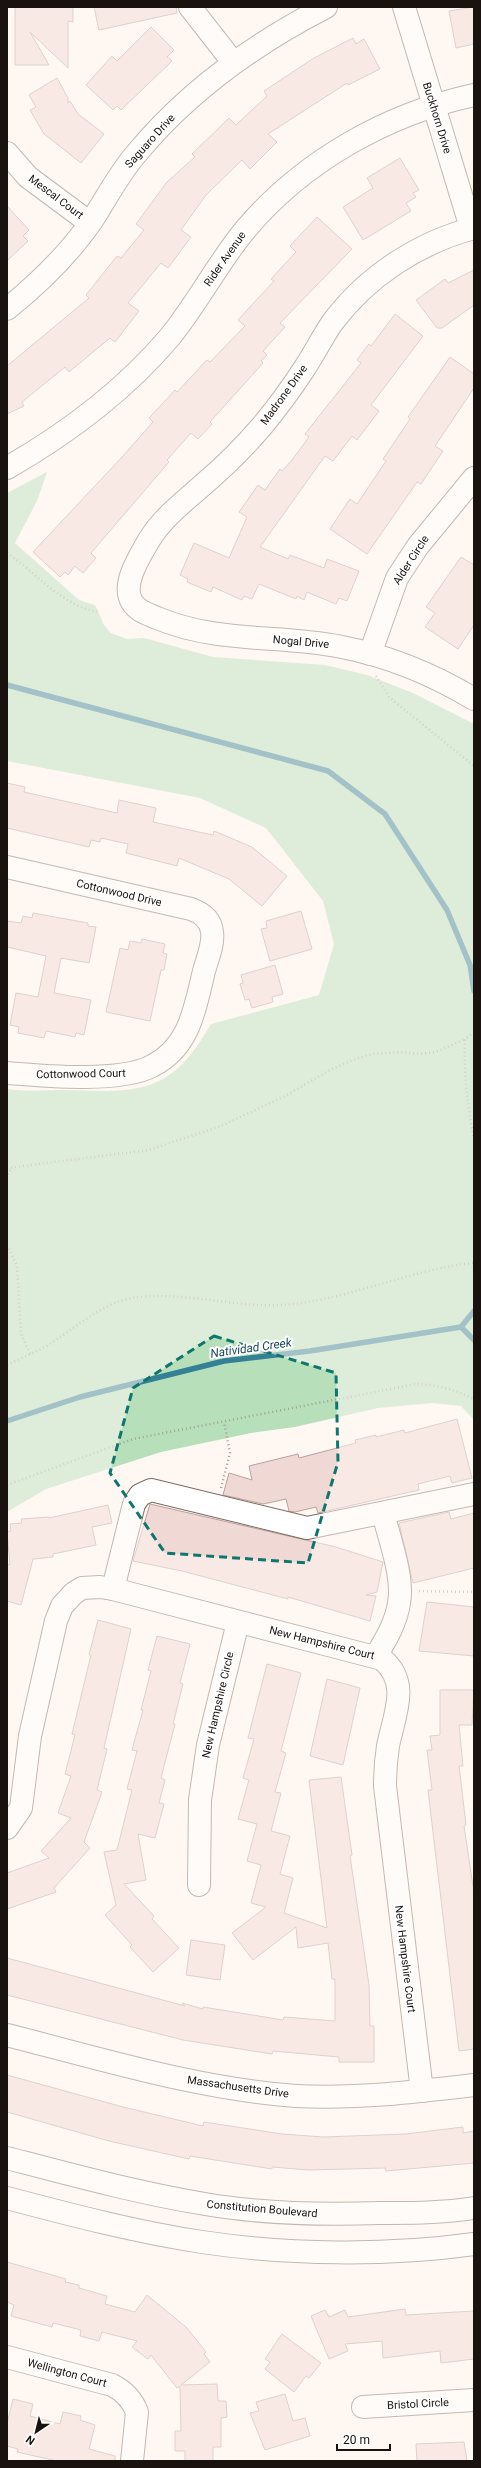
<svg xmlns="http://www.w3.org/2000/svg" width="481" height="2468" font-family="Roboto,sans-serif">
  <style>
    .green { fill: #b7e0ba }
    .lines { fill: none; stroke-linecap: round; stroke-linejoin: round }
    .stream { stroke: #348196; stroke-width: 5.5 }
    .building { fill: #f0d8d5; stroke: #b8a19f }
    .minor-casing { stroke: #7c6c61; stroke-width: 24 }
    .major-casing { stroke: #7c6c61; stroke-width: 24 }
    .path { stroke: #a59e99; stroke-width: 2.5; stroke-dasharray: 1 3; stroke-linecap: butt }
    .minor { stroke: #fff; stroke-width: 22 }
    .major { stroke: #fff; stroke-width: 22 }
    .marked { fill: none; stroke: #0f766e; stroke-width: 3; stroke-dasharray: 8 5; stroke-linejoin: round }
    .labels { text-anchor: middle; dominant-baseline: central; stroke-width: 4; stroke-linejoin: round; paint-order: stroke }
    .street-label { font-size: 11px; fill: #19120e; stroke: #fff }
    .water-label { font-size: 12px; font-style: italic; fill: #174655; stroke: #fff }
  </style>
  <rect width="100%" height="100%" fill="#fff7f2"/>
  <path class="green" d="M47 472 37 501 15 543 79 600 95 605 104 625 111 633 127 639 144 638 213 657 325 665 367 675 413 693 474 724V1420L461 1406 433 1403 378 1408 295 1427 251 1433 161 1452 46 1489 7 1512V1089C26 1092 46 1090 65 1090 98 1090 137 1096 166 1077 186 1065 199 1044 211 1024L319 995 334 944 323 901 266 828 200 798 7 761V493Z"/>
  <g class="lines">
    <g class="stream">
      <polyline points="7,685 328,771 385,814 447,910 470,965 474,991"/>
      <polyline points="461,1327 474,1311"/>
      <polyline points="461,1327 474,1340"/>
      <polyline points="7,1421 80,1397 224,1361 310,1351 461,1327"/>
    </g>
  </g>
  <g class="building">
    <polygon points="15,7 73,7 73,22 68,21 68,68 30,32 49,65 15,65"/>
    <polygon points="94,7 176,7 177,13 99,30"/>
    <polygon points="474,7 474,44 456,48 449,11"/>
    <polygon points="151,27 174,50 167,57 172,61 121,110 117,106 113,110 86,85 112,56 117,61"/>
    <polygon points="353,38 356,44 364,39 380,69 348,85 347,83 268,134 277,142 250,169 242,160 206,195 181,230 191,237 168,268 161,263 128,303 139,311 115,342 110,338 69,372 65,367 22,402 24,406 7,414 7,366 89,298 86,295 117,256 121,258 144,230 136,224 167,182 195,157 192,154 229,118 236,125 267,96 264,91 314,58"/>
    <polygon points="57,78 68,98 68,103 70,101 78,114 104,134 81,163 44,134 30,110 36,107 29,95"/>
    <polygon points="400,158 419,190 413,193 416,197 406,203 411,211 363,240 343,207 373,188 367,178"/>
    <polygon points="7,206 29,230 23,236 28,241 7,261"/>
    <polygon points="317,217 352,249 280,323 285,327 263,351 267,355 261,361 263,363 210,422 212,424 198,439 191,433 167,460 169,462 91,553 96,558 83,573 75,566 68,575 65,572 60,577 33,552 123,456 153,422 149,418 175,390 177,392 207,360 210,362 245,326 238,320 274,281 271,279 296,252 290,246"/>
    <polygon points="474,270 474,305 442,328 437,328 416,300 445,279 448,283"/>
    <polygon points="395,314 423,336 371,405 379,411 357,440 352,436 333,461 325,456 260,547 288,559 290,555 324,568 327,559 359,571 347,601 339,598 336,604 307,592 304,600 297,596 296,599 259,584 252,599 244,596 242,600 213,587 211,592 187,582 188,579 180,575 194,543 229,558 247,517 239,512 258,485 265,490 280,469 282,471 292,460 309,437 305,434 361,363 357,360 369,344 371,346"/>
    <polygon points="450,357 474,374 474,388 435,446 443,451 421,484 417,482 367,554 330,529 350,499 357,504 386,461 383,459 410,419 408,417"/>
    <polygon points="461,557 474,565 474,625 458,649 425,627 435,613 426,607"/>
    <polygon points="7,783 25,787 24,792 117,813 119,800 156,808 153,822 213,835 214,831 252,847 287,876 262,906 229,879 179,858 177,866 126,853 128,844 101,838 100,842 91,840 89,847 7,828"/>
    <polygon points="301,911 312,949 270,961 261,929 267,928 266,921"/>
    <polygon points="33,913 88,923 88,926 96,927 89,963 61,958 54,993 91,1000 84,1035 76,1033 75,1037 46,1031 44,1038 18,1033 19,1027 10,1025 16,993 38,997 46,956 7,947 7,921 21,923 23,916 32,918"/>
    <polygon points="142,939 165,944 163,953 167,954 164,970 161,970 150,1021 106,1012 120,948 128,950 130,941 141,943"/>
    <polygon points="275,965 283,994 272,997 273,1002 252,1008 249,999 245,1000 240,984 243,983 241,975"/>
    <polygon points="457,1419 472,1478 452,1483 450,1476 418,1484 419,1490 318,1513 316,1507 295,1512 289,1511 286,1499 263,1504 223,1495 229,1473 252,1480 249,1466 298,1454 299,1458 356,1443 355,1440 376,1435 376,1437 404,1430 405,1433"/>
    <polygon points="150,1504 336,1547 383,1562 377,1592 366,1595 376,1596 370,1621 288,1597 288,1599 182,1571 133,1561"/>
    <polygon points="108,1505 112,1523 92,1527 96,1545 53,1554 53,1557 33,1559 21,1605 7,1601 7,1564 10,1565 7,1532 11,1531 10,1524 22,1523 21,1519 49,1517 49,1518"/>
    <polygon points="449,1512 451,1519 474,1513 474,1568 413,1583 399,1523"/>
    <polygon points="427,1602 474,1607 474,1656 419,1651"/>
    <polygon points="98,1620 131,1629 104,1748 107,1749 97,1790 102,1792 84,1842 90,1848 54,1888 56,1892 7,1909 7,1873 49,1858 41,1851 71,1818 58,1813 71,1776 65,1774 75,1735 72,1734 91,1655 89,1655"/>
    <polygon points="157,1636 190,1644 180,1683 183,1684 173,1724 175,1724 161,1778 165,1780 159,1803 164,1804 155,1838 138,1834 146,1880 124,1884 154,1916 152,1919 179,1948 153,1972 130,1947 132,1945 105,1915 116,1905 104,1852 117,1850 132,1790 127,1789 137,1751 132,1750 143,1710 141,1710 151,1671 148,1670"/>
    <polygon points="267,1664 301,1673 281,1751 286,1753 275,1792 281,1793 271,1831 290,1836 280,1874 293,1878 284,1913 327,1928 309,1780 341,1777 352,1855 350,1856 369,1985 370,2026 374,2026 374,2062 339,2062 339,2057 273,2051 272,2054 183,2040 7,1995 7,1958 185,2006 182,2003 203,2009 203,2007 283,2020 284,2017 335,2021 335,1979 332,1979 328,1943 298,1948 296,1927 253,1960 232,1933 266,1907 251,1903 261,1865 247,1861 257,1824 238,1819 249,1780 243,1778 254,1739 248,1738"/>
    <polygon points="327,1679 360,1688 343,1765 310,1756"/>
    <polygon points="440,1690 474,1690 472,1725 459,1725 463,1766 459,1766 466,1825 464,1826 474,1893 474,2049 459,2051 428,1790 432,1790 427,1750 432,1750 430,1736 440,1735"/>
    <polygon points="191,1940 225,1945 220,1980 186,1975"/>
    <polygon points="7,2075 123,2107 203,2126 204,2122 282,2134 323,2137 406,2134 463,2127 463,2133 474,2131 474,2163 386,2171 385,2168 309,2170 272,2167 272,2169 190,2156 189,2159 109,2141 7,2112"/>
    <polygon points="7,2262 66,2279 65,2282 79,2285 79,2288 107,2296 105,2304 135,2312 147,2295 187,2328 206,2352 204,2354 210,2362 181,2385 217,2384 218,2401 226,2401 227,2417 221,2418 221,2447 213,2447 213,2461 185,2461 185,2451 175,2451 175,2431 181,2431 180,2386 177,2388 151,2355 148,2359 132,2347 137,2341 102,2332 99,2341 80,2336 81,2330 53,2323 52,2327 11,2316 14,2305 7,2302"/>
    <polygon points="405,2309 406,2315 474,2311 474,2359 441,2363 440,2351 383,2358 382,2341 345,2344 348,2351 329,2359 311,2316 325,2310 329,2317 345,2310 348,2317"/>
    <polygon points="282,2334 321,2363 309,2378 306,2376 294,2392 265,2369 270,2362 265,2359"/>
    <polygon points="285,2394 293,2421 305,2418 310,2436 265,2450 250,2413 259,2411 256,2402"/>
    <polygon points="13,2399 33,2404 30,2416 60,2424 63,2412 81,2416 80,2420 95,2425 89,2449 115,2456 115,2461 57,2461 17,2452 18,2449 7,2446 7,2424"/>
    <polygon points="464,2442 467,2461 417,2461 416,2444"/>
  </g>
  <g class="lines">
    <g class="minor-casing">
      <g id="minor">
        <polyline points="190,7 233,62"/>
        <polyline points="404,7 471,228"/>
        <polyline points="7,153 28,177 90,223"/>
        <path d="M474 228C418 243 367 276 332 323 322 338 314 354 304 369 291 389 277 408 262 426 244 447 225 466 205 483 185 501 163 517 149 540 140 556 121 584 132 602 137 611 148 614 157 618 220 644 278 634 342 647 388 656 434 675 474 699"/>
        <path d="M7 309C38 284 68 255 91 222 106 199 118 175 136 154 188 91 254 44 326 7"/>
        <path d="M7 468C68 433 123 392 169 338 197 304 217 264 245 230 303 161 387 114 474 95"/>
        <polyline points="370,654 397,578 418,546 474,478"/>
        <path d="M7 867 191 909C202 913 211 920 212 932 214 944 207 960 204 971 195 1008 190 1047 152 1066 120 1083 44 1076 7 1073"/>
        <polyline points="113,1589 134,1504 140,1495 151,1490 307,1528 474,1494"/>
        <path d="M376 1656C386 1639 396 1623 399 1603 404 1577 389 1538 383 1513"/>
        <path d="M7 1828 21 1808 30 1736 56 1621 62 1606 74 1593 82 1588 100 1587 113 1589 382 1659C411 1683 394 1715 388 1746 386 1759 385 1773 385 1786L422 2091"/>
        <polyline points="199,1885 200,1800 208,1745 238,1622"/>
        <path d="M7 2035C102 2059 198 2089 296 2096 356 2099 415 2092 474 2085"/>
        <path d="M7 2357 112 2385C124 2391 132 2399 137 2412L132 2461"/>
        <polyline points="363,2407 474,2400"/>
      </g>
    </g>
    <g class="major-casing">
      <g id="major">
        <path d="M7 2158C72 2175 138 2193 205 2204 263 2214 322 2215 380 2213 411 2213 444 2213 474 2208"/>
        <path d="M7 2198C71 2215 136 2232 202 2242 288 2255 388 2256 474 2244"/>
      </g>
    </g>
    <g class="path">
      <path d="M7 553C37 573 62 607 100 612"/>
      <polyline points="376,676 389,697 474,766"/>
      <path d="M474 1032 465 1039C464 1073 467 1106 474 1139"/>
      <polyline points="7,1166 12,1168 7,1176"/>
      <polyline points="7,1168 149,1150 221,1126 285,1096 332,1069 353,1060 372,1054 400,1052 420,1054 436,1052 465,1039"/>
      <polyline points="7,1245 17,1266 21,1334 30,1354"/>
      <path d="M7 1365C21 1358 35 1353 48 1345 71 1331 92 1312 117 1302 154 1288 218 1303 258 1305 332 1309 401 1270 474 1263"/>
      <path d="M7 1485 133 1439 416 1384C438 1385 454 1389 474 1399"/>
      <polyline points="221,1488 230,1453 224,1422"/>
      <polyline points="419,1591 474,1592"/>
    </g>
    <use href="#minor" class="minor"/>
    <use href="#major" class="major"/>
  </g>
  <path d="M0 0H481V2468H0ZM214 1336 336 1373 338 1462 308 1563 165 1553 110 1473 133 1388Z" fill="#fff7f2" fill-opacity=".55" fill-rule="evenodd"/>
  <path class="marked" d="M214 1336 336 1373 338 1462 308 1563 165 1553 110 1473 133 1388Z"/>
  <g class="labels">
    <g class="street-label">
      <text transform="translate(437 118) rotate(73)">Buckhorn Drive</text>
      <text transform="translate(150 141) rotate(-48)">Saguaro Drive</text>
      <text transform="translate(56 197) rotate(37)">Mescal Court</text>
      <text transform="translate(225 259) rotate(-55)">Rider Avenue</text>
      <text transform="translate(284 395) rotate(-54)">Madrone Drive</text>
      <text transform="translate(411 560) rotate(-57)">Alder Circle</text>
      <text transform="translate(301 642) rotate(5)">Nogal Drive</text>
      <text transform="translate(119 893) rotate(13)">Cottonwood Drive</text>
      <text transform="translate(81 1074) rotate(-1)">Cottonwood Court</text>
      <text transform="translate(322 1643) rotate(14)">New Hampshire Court</text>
      <text transform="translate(218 1705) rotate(-77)">New Hampshire Circle</text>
      <text transform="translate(405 1959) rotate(83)">New Hampshire Court</text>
      <text transform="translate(238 2087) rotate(8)">Massachusetts Drive</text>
      <text transform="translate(262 2209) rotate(5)">Constitution Boulevard</text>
      <text transform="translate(67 2373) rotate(15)">Wellington Court</text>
      <text transform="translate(418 2404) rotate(-3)">Bristol Circle</text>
    </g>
    <g class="water-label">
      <text transform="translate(251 1348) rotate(-8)">Natividad Creek</text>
    </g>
  </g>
  <rect width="481" height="2468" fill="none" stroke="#19120e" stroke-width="16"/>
  <g transform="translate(36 2432) rotate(215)" stroke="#ffffff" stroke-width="3" paint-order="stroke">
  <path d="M0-3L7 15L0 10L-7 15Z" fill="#19120e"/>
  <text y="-6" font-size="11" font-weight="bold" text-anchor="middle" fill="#19120e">N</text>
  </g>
  <path d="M337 2444v6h53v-6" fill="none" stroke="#19120e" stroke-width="2"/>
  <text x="343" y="2444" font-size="12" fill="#19120e" stroke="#ffffff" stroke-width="3" paint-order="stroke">20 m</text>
</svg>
